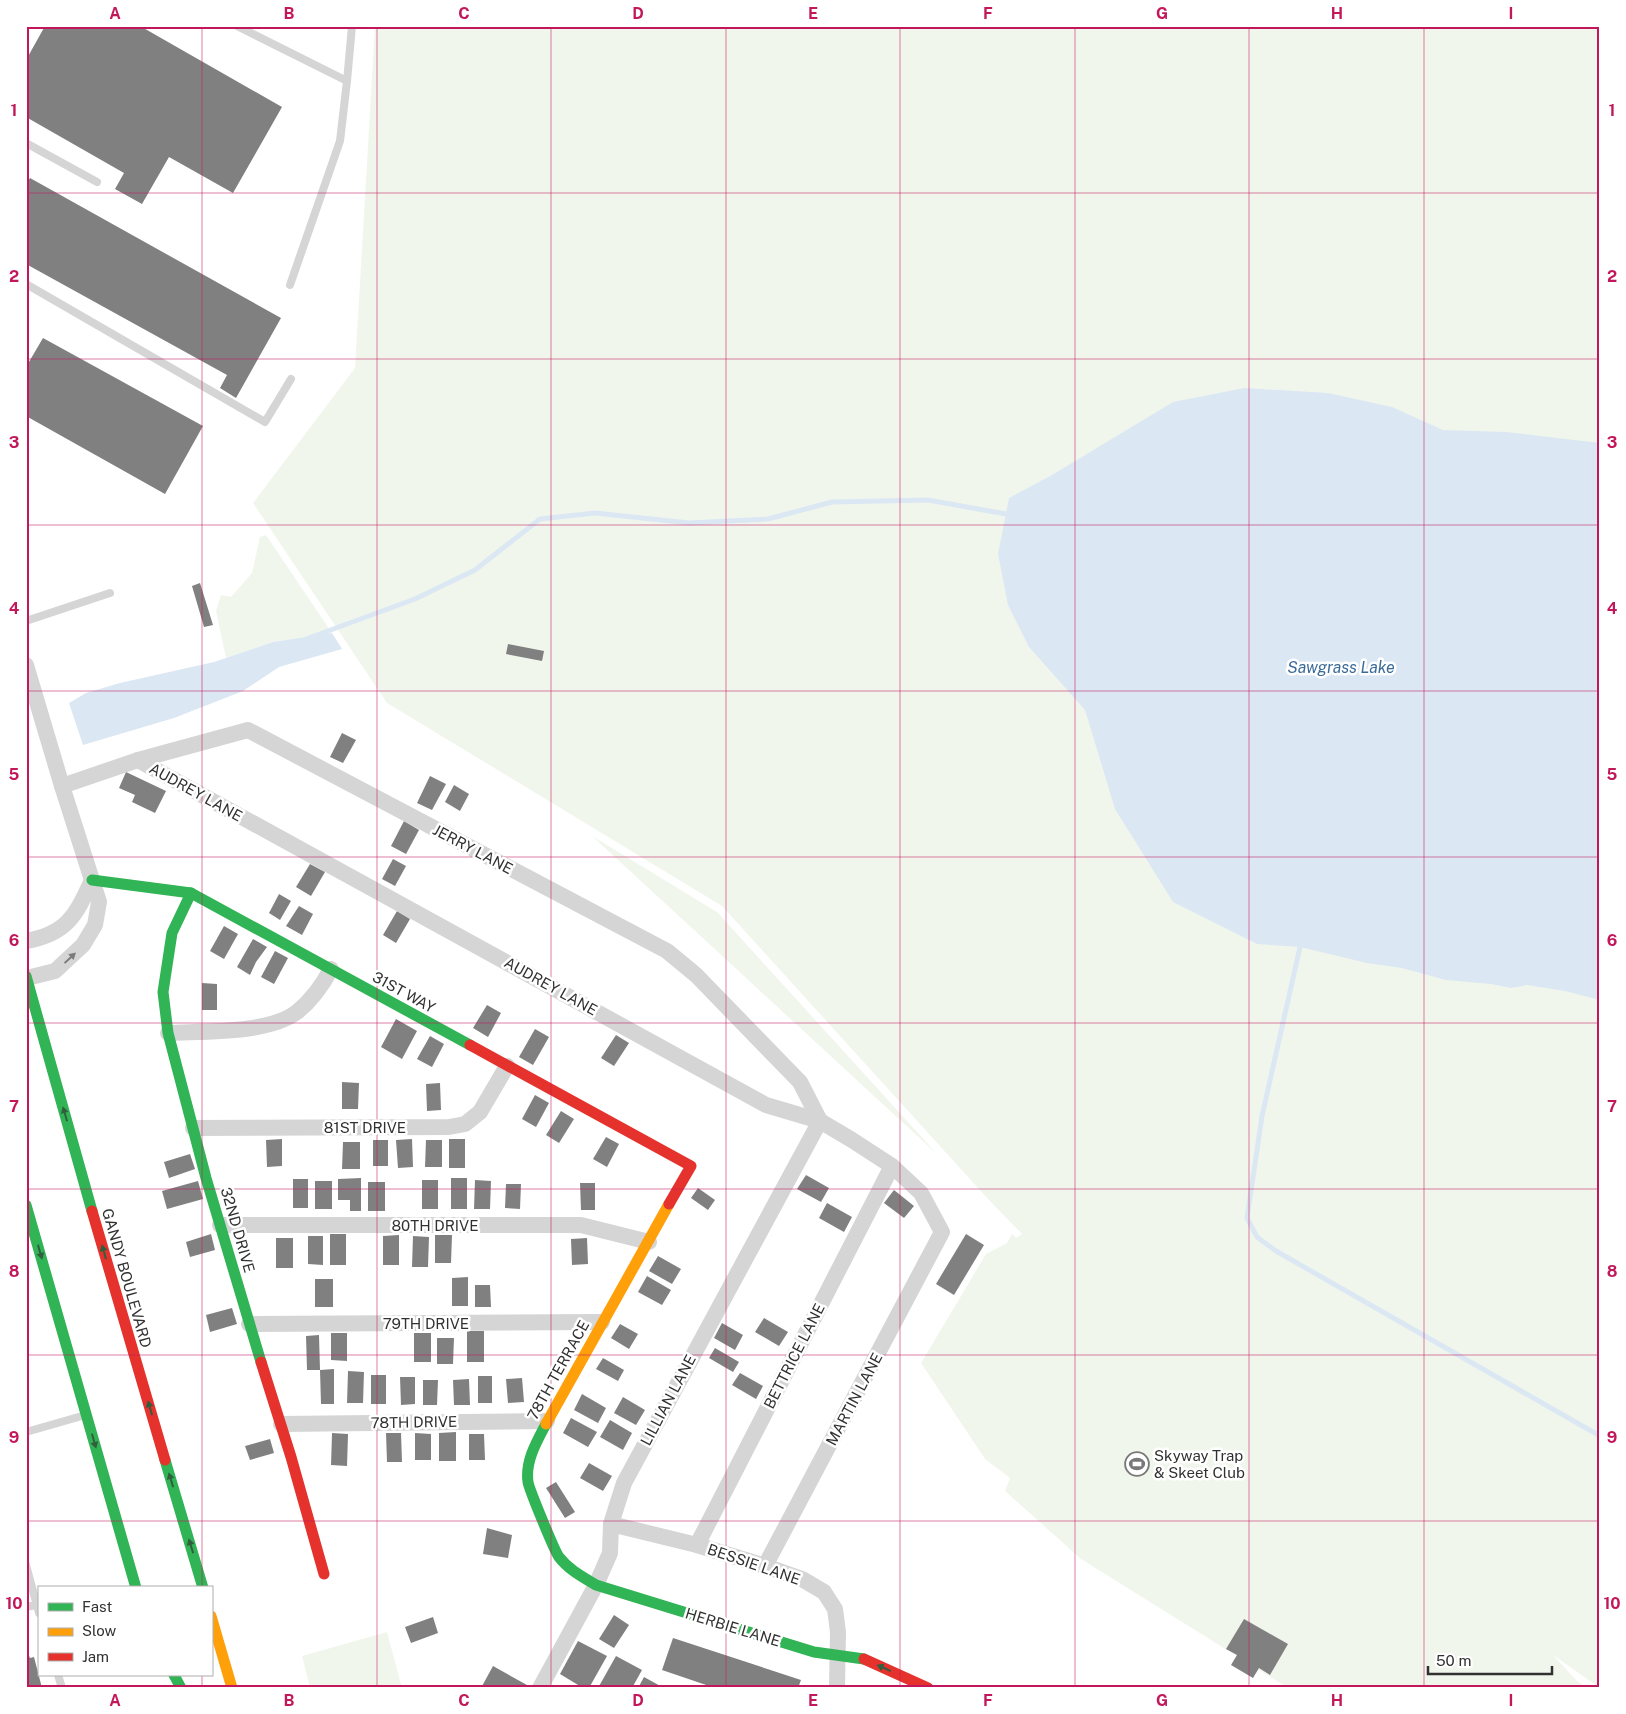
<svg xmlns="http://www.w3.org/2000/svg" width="1626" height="1714" font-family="'Public Sans',sans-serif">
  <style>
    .green { fill: #f1f6ed }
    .water { fill: #dbe7f3 }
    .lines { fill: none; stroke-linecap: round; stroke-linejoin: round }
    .stream { stroke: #dbe7f3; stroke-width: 5 }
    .building { fill: #808080 }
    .lane { stroke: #d5d5d5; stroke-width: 8 }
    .street { stroke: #d5d5d5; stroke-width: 16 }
    .fast { stroke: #30b455; stroke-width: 11 }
    .slow { stroke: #ff9f0a; stroke-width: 11 }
    .jam { stroke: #e5322d; stroke-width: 11 }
    .oneway { fill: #7b7b7b }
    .oneway2 { fill: #315f3e }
    .grid { fill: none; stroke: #c2185b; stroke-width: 1; stroke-opacity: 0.55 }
    .labels { text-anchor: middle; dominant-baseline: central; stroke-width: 5; stroke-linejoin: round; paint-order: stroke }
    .street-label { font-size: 15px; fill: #313131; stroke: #fff }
    .poi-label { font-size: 15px; fill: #313131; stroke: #fff; text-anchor: start }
    .water-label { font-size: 16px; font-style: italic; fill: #3a6b98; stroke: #fff }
    .neatline { fill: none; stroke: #c2185b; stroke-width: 2 }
    .grid-label { font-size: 16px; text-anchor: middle; font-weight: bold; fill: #c2185b }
  </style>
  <rect width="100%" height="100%" fill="#fff"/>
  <g class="green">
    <polygon points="375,26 1600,26 1600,1688 1553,1655 1577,1681 1587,1688 1288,1688 1081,1559 1005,1491 1010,1478 985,1459 921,1363 986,1254 1007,1243 1012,1234 1016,1238 1022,1234 988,1199 722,906 387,703 253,503 355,368"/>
    <polygon points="266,535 332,633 273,642 226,658 216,611 221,595 231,597 252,573 260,537"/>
    <polygon points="592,836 717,912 938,1155"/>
    <polygon points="387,1632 402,1688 310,1688 302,1656"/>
  </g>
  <g class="water">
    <polygon points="1244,388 1328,393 1392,407 1443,430 1506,432 1600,443 1600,1000 1565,991 1527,985 1511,988 1491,984 1446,980 1402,968 1367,963 1300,947 1257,944 1173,902 1115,809 1085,710 1029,647 1008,605 998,554 1009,498 1052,475 1173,402"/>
    <polygon points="332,633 342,649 279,667 243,691 174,718 83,745 69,703 86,693 120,683 214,662 273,642"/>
  </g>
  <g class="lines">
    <g class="stream">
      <polyline points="306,639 415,599 475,570 540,519 595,513 689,523 768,519 832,502 928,500 1006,514"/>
      <polyline points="1300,947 1262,1116 1247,1218 1257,1237 1276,1251 1600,1436"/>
    </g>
  </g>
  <g class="building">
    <polygon points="45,26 140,26 282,107 233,193 169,157 142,204 115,189 124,173 26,117 26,60"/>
    <polygon points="30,178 281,318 236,398 220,388 227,375 26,264 26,184"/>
    <polygon points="43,338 203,426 165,494 26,416 26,367"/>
    <polygon points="200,583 213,625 204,627 192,586"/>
    <polygon points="508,644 544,651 542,661 506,654"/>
    <polygon points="342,733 356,740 343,763 330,757"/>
    <polygon points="126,772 166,791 155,813 132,802 135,795 119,788"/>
    <polygon points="430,776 446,784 432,810 417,803"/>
    <polygon points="454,785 469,794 460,811 445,802"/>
    <polygon points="404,821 419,830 406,854 391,846"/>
    <polygon points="393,859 406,866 395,886 382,879"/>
    <polygon points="310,864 325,872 311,896 296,887"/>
    <polygon points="279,894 291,901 280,920 269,913"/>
    <polygon points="299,906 313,914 302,935 286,926"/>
    <polygon points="397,911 410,919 396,943 383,935"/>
    <polygon points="224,926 238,934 224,959 210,951"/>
    <polygon points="253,939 267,947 256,962 250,975 237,967"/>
    <polygon points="275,951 288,958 274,984 261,977"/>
    <polygon points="202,983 217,984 217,1010 202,1010"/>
    <polygon points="487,1005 501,1013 488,1037 473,1028"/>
    <polygon points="396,1019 417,1031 402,1059 381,1047"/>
    <polygon points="535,1029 549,1037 533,1065 519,1057"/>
    <polygon points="616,1035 629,1043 614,1066 601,1058"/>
    <polygon points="430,1036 444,1044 432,1067 417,1059"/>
    <polygon points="342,1082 359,1083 358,1109 342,1109"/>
    <polygon points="440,1083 441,1110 427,1111 426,1084"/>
    <polygon points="535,1095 549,1103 536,1127 522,1119"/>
    <polygon points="561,1111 574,1119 559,1143 546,1135"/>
    <polygon points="606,1137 619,1144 607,1167 593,1159"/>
    <polygon points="282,1139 282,1166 267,1167 266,1140"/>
    <polygon points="412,1139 413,1167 398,1168 396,1140"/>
    <rect x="449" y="1139" width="16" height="29"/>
    <rect x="373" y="1140" width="15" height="26"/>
    <polygon points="426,1140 442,1140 442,1167 425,1167"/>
    <polygon points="343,1142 360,1142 360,1169 342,1169"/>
    <polygon points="190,1154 195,1169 169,1178 164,1162"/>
    <polygon points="806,1175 829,1188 821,1202 797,1189"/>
    <polygon points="361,1178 361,1211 350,1211 350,1200 338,1200 338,1179"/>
    <rect x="451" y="1178" width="16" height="31"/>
    <rect x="293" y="1179" width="15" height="29"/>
    <rect x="422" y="1180" width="16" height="29"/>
    <polygon points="475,1180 491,1181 490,1209 474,1209"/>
    <polygon points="198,1181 203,1199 167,1209 162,1191"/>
    <rect x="315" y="1181" width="17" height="28"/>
    <rect x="368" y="1182" width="17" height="29"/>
    <polygon points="580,1183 595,1183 595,1210 581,1210"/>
    <polygon points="506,1184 521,1184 520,1209 505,1208"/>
    <polygon points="698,1188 715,1200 708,1210 691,1198"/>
    <polygon points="894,1190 914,1206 904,1218 884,1203"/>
    <polygon points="827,1203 852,1217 844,1232 819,1218"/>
    <polygon points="211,1234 215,1250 190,1257 186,1242"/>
    <rect x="330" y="1234" width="16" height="31"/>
    <polygon points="966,1234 984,1245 954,1295 936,1284"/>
    <polygon points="399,1235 399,1265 383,1265 383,1236"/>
    <polygon points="435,1235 452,1235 451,1263 435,1263"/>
    <polygon points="308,1236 323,1236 323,1265 308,1264"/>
    <polygon points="413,1236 429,1237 428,1267 412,1267"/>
    <rect x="276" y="1238" width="17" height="30"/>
    <polygon points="587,1238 588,1264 572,1265 571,1239"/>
    <polygon points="658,1256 681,1269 672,1284 649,1271"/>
    <polygon points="647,1276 671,1290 662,1305 638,1292"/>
    <polygon points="468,1277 468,1306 452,1306 452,1278"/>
    <rect x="315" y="1279" width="18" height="28"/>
    <polygon points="475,1285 490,1285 491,1307 475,1307"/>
    <polygon points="232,1308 237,1324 210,1332 206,1315"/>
    <polygon points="764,1318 788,1332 779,1346 755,1332"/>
    <polygon points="722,1323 743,1335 735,1350 714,1338"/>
    <polygon points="620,1324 638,1334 629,1349 611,1338"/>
    <rect x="467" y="1331" width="17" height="31"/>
    <polygon points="331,1333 347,1333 347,1361 331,1360"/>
    <rect x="414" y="1333" width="17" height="29"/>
    <polygon points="319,1335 320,1370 307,1370 306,1336"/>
    <polygon points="437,1338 454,1338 453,1364 437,1364"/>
    <polygon points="715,1348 739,1362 733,1372 709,1358"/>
    <polygon points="603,1358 624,1370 618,1381 596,1369"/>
    <polygon points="334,1369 334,1404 321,1404 320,1370"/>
    <polygon points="348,1371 364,1372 363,1403 347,1403"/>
    <polygon points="740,1373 763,1386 756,1399 732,1385"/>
    <rect x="371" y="1375" width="15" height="29"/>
    <rect x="478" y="1376" width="14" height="27"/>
    <polygon points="400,1377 415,1377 415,1404 401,1405"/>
    <polygon points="522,1378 524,1402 508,1403 506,1379"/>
    <polygon points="469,1379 470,1405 454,1405 453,1380"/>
    <polygon points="423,1380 438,1380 437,1405 423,1405"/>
    <polygon points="582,1394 606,1408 598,1423 574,1410"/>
    <polygon points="623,1397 645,1410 636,1425 614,1413"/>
    <polygon points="571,1418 597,1432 588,1447 563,1433"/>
    <polygon points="610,1420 632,1433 623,1450 600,1437"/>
    <polygon points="456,1432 456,1461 439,1461 439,1433"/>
    <polygon points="332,1433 348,1434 347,1466 331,1465"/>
    <polygon points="386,1433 401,1433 402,1462 387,1462"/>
    <polygon points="415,1433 431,1434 431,1460 415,1460"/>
    <polygon points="469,1434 484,1434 485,1460 469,1460"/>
    <polygon points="270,1439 274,1453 250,1460 245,1446"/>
    <polygon points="589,1463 612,1476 603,1491 580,1478"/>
    <polygon points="556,1482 575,1512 565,1518 546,1488"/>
    <polygon points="487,1528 512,1535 508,1558 483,1554"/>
    <polygon points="614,1615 629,1625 614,1648 599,1639"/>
    <polygon points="433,1617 438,1633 411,1643 405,1627"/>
    <polygon points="1244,1619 1288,1644 1270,1675 1259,1668 1253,1678 1231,1665 1237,1655 1226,1649"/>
    <polygon points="673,1638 801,1680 798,1688 715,1688 662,1670"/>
    <polygon points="578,1641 607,1656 589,1688 583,1688 560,1674"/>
    <polygon points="26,1649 30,1658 34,1657 42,1688 26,1688"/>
    <polygon points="616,1656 642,1670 632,1688 598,1688"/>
    <polygon points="493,1666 527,1685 525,1688 481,1688"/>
    <polygon points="644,1677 664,1688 638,1688"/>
  </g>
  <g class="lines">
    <g class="lane">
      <polyline points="237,26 347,81 340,141 290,285"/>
      <polyline points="347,81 352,26"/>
      <polyline points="26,143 97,182"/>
      <polyline points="26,284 265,422 291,379"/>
      <polyline points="26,621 110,593"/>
      <polyline points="26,1432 82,1416"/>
      <polyline points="26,1565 39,1613"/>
      <polyline points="26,1607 36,1605"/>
      <polyline points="58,1675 62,1688"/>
    </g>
    <g class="street">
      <polyline points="26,665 62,786 99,902 95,925 83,945 55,971 27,978"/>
      <polyline points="138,760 766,1105 820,1121 852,1140 892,1166 921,1193 942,1232 765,1566"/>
      <polyline points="62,786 138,760 248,730 667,951 696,975 800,1082 820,1121"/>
      <path d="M26 941C67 934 76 915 92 880"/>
      <path d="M168 1033C204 1031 268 1034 297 1012 312 1000 322 986 331 969"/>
      <polyline points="193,1128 449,1127 465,1124 480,1112 507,1066"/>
      <polyline points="220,1225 581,1225 649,1242"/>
      <polyline points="249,1324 602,1322"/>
      <polyline points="281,1424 547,1421"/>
      <polyline points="611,1524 697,1545 765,1566 802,1579 824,1592 835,1609 838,1632 837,1688"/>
      <polyline points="697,1545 892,1166"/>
      <polyline points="540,1688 596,1585 610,1553 611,1524 624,1483 820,1121"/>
    </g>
    <g class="fast">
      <polyline points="92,880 191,893 470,1045"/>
      <polyline points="191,893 172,933 163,992 168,1033 206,1178 261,1362"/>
      <polyline points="26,976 92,1211"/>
      <polyline points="26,1205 136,1588"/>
      <path d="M546 1424C537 1441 525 1461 528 1482 529 1489 555 1552 559 1557 569 1570 583 1577 596 1585L814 1652 864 1659"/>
      <polyline points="165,1460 203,1588"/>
      <polyline points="174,1675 181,1688"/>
    </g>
    <g class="slow">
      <polyline points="546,1424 669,1204"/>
      <polyline points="211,1616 232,1688"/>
    </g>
    <g class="jam">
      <polyline points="470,1045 691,1166 669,1204"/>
      <polyline points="92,1211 165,1460"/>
      <polyline points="261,1362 291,1457 324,1574"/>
      <polyline points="864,1659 928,1688"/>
    </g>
  </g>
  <defs><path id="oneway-solid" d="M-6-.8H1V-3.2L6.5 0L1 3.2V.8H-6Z" transform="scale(1.25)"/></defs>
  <use class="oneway" href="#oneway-solid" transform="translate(70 958) rotate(-43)"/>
  <g class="oneway2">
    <use href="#oneway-solid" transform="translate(65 1114) rotate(-106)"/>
    <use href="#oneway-solid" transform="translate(40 1252) rotate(74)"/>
    <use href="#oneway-solid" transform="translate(104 1252) rotate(-106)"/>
    <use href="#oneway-solid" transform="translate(150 1408) rotate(-106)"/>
    <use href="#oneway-solid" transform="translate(94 1441) rotate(74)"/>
    <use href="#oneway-solid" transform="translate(171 1480) rotate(-107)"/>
    <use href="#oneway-solid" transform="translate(191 1546) rotate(-107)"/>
    <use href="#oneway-solid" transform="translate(884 1668) rotate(-156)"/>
  </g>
  <path class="grid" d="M202 26V1588M377 26V1688M551 26V1688M726 26V1688M900 26V1688M1075 26V1688M1249 26V1688M1424 26V1688M26 193H1600M26 359H1600M26 525H1600M26 691H1600M26 857H1600M26 1023H1600M26 1189H1600M26 1355H1600M26 1521H1600M202 1675V1688"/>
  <defs>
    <g id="stadium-ring" transform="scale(1.25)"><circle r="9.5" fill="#fff" stroke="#797979" stroke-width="1.5"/><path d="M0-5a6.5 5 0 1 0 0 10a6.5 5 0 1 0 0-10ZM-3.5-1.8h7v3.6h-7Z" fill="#797979"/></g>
  </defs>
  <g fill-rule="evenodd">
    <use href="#stadium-ring" x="1137" y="1464"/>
  </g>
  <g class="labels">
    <g class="street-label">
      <text transform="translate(196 792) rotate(29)">AUDREY LANE</text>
      <text transform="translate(473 849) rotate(28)">JERRY LANE</text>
      <text transform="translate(551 986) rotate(29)">AUDREY LANE</text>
      <text transform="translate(404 992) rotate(29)">31ST WAY</text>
      <text x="365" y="1127">81ST DRIVE</text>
      <text x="435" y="1225">80TH DRIVE</text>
      <text transform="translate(238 1230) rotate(74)">32ND DRIVE</text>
      <text transform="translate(127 1278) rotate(74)">GANDY BOULEVARD</text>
      <text x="426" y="1323">79TH DRIVE</text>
      <text transform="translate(794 1356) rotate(-63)">BETTRICE LANE</text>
      <text transform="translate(558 1370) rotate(-61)">78TH TERRACE</text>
      <text transform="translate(854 1399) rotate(-62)">MARTIN LANE</text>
      <text transform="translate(668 1400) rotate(-62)">LILLIAN LANE</text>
      <text transform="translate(414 1422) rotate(-1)">78TH DRIVE</text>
      <text transform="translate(754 1564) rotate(19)">BESSIE LANE</text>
      <text transform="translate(733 1627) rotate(17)">HERBIE LANE</text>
    </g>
    <g class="poi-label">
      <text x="1154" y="1455">Skyway Trap<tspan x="1154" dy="17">&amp; Skeet Club</tspan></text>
    </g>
    <g class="water-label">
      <text x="1341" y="667">Sawgrass Lake</text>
    </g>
  </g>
  <rect width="1626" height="1714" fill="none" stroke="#ffffff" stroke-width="55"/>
  <rect x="38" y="1586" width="175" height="90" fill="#ffffff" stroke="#adadad"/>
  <rect x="48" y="1603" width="25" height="8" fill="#30b455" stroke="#adadad"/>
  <text x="82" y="1612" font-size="15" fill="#313131">Fast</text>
  <rect x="48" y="1628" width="25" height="8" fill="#ff9f0a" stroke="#adadad"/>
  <text x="82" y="1636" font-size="15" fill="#313131">Slow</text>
  <rect x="48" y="1653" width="25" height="8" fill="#e5322d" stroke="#adadad"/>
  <text x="82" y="1662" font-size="15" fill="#313131">Jam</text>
  <path d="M1428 1666v8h124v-8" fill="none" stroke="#313131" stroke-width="2.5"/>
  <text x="1436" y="1666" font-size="15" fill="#313131" stroke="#ffffff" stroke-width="4" paint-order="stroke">50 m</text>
  <rect x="28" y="28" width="1570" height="1658" class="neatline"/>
  <g class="grid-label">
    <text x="115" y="19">A</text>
    <text x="289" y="19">B</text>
    <text x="464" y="19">C</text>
    <text x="638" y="19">D</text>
    <text x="813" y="19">E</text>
    <text x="988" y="19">F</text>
    <text x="1162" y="19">G</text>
    <text x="1337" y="19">H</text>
    <text x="1511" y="19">I</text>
    <text x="14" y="116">1</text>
    <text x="1612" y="116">1</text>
    <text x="14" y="282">2</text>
    <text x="1612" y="282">2</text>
    <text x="14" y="448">3</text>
    <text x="1612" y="448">3</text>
    <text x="14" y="614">4</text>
    <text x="1612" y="614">4</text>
    <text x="14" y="780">5</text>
    <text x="1612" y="780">5</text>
    <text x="14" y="946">6</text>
    <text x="1612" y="946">6</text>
    <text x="14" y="1112">7</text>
    <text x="1612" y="1112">7</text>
    <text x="14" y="1277">8</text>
    <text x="1612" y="1277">8</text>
    <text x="14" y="1443">9</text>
    <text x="1612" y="1443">9</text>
    <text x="14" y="1609">10</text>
    <text x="1612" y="1609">10</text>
    <text x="115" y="1706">A</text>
    <text x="289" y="1706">B</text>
    <text x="464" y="1706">C</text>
    <text x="638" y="1706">D</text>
    <text x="813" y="1706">E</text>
    <text x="988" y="1706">F</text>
    <text x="1162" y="1706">G</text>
    <text x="1337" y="1706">H</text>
    <text x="1511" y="1706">I</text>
  </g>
</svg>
